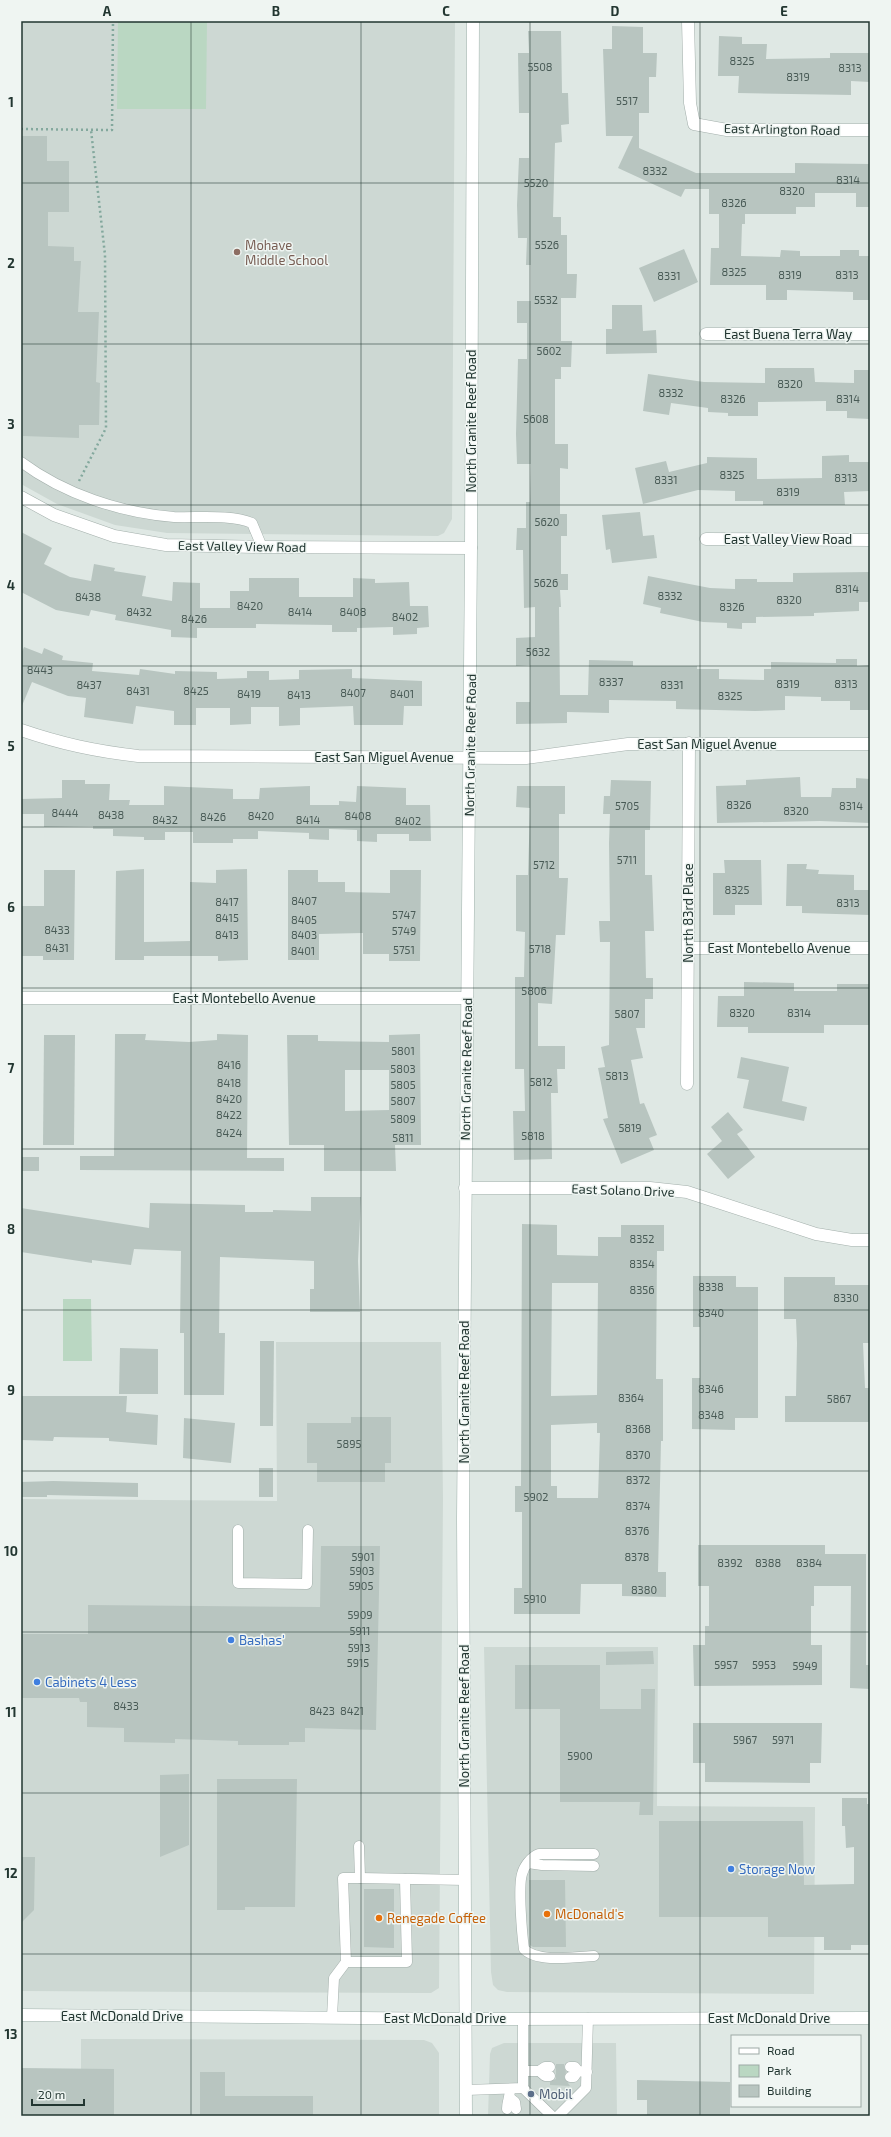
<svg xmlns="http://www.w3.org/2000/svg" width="891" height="2137" font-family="'Exo 2',sans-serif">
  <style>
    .built { fill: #cdd8d3 }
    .green { fill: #bad7c2 }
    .building { fill: #b8c5c0; fill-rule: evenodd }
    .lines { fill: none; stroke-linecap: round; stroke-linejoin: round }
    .lane-casing { stroke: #a3afab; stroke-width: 11 }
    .street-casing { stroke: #a3afab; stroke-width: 13 }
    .secondary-casing { stroke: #a0b2ac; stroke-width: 13 }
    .path { stroke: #83a89d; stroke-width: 2.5; stroke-dasharray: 2 3; stroke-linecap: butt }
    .lane { stroke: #fff; stroke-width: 10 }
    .street { stroke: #fff; stroke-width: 12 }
    .secondary { stroke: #fff; stroke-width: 12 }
    .grid { fill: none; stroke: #223631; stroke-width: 1; stroke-opacity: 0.55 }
    .education-dot { fill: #8d6e63; stroke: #eff5f2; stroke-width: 1.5 }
    .shop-dot { fill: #3f7fe0; stroke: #eff5f2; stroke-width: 1.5 }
    .food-dot { fill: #e8710a; stroke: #eff5f2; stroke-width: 1.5 }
    .service-dot { fill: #5c6f8a; stroke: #eff5f2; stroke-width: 1.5 }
    .labels { text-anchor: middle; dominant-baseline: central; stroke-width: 3; stroke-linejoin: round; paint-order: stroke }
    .number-label { font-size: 11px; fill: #485a55 }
    .street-label { font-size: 13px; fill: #223631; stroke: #eff5f2 }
    .education-label { font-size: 13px; fill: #785e54; stroke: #eff5f2; text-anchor: start }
    .shop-label { font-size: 13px; fill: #366cbe; stroke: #eff5f2; text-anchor: start }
    .food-label { font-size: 13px; fill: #c56008; stroke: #eff5f2; text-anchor: start }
    .service-label { font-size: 13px; fill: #4e5e75; stroke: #eff5f2; text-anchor: start }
    .neatline { fill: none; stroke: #223631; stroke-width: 1.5 }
    .grid-label { font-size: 13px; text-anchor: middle; font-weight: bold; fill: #223631 }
  </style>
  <rect width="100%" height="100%" fill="#dfe8e4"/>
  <g class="built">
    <polygon points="21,21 455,21 452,519 444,533 438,536 167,533 115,525 57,504 21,484"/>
    <polygon points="276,1342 441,1342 443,1499 439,1988 431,1993 423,1993 21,1991 21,1499 277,1501"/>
    <polygon points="484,1647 658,1647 657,1806 815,1807 814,1994 507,1992 498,1990 493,1985 491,1972"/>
    <polygon points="81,2039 424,2040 432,2043 439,2053 439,2116 81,2116"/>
    <polygon points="504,2043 616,2043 617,2116 488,2116 490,2054 492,2048"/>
  </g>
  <g class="green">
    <polygon points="118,21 207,21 206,109 117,109"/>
    <polygon points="63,1299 91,1299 92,1361 63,1361"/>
  </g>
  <g class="building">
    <polygon points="612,26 643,27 643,53 657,53 656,77 649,77 649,113 639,113 639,148 696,173 795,173 795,163 870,164 870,207 856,207 856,193 815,193 815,207 796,207 796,214 745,214 745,224 742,224 741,256 780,257 781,250 800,251 800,256 840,256 840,250 859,250 859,256 870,256 870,300 853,300 853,292 787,290 787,300 766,300 766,285 710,285 711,248 719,248 719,214 709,214 709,189 685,189 681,197 618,168 633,136 606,136 603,49 612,49"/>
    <polygon points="528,31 561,31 562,93 568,93 569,124 561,125 562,142 555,143 553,217 561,217 561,235 567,235 567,274 577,274 576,298 561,298 561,341 572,341 571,367 561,367 561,379 555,379 555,444 568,444 568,469 560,468 560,514 567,514 567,536 561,536 561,574 568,574 568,590 560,590 561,607 559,607 560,695 588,695 589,660 633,661 633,666 697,666 697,669 719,669 719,679 764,680 764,669 771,669 771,662 836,663 836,659 857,659 857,666 870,665 870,710 850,710 850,701 821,701 821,697 785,696 785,710 755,711 676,709 676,701 609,700 609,713 567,712 567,723 516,724 516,702 530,702 530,665 516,666 516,638 535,637 535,607 524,608 523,550 516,550 517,528 526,528 526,502 530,502 531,464 517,464 516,434 518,359 527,359 527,323 517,323 517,301 531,301 531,265 526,265 527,238 518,238 517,205 519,158 529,158 529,113 519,113 518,53 529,53"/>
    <polygon points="719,36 742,37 742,44 767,44 766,59 830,58 830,53 870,53 870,82 851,81 851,95 738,93 739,76 718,76"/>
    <polygon points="21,136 47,136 47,161 69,161 69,212 48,212 48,246 74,247 74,261 81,261 78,312 99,312 96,382 100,383 99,425 79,425 79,438 23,436"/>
    <polygon points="684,249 698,282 654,302 639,268"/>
    <polygon points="612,305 642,305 643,331 656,330 657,353 606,354 606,329 612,329"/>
    <polygon points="765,368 814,368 815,382 854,383 854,370 870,370 870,419 847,418 847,411 826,411 826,401 758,402 758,416 728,416 728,413 708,412 708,408 671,403 669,415 643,411 648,374 704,382 765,383"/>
    <polygon points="849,455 849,462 870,462 870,491 844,492 845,505 763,505 763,501 735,501 735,491 698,490 643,504 635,468 666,461 669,472 707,463 707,457 757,458 757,479 822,478 822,456"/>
    <polygon points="640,512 643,536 654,535 657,558 612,563 610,549 606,550 602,515"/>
    <polygon points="21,532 52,548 44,564 70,577 91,581 94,564 115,568 114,571 146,576 142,596 172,601 173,582 200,583 200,608 230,608 230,591 249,591 249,578 299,578 299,597 353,597 353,578 375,579 375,583 409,582 410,606 428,606 429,627 417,628 417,634 393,635 393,627 357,628 357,632 332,632 332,625 256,624 256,628 197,628 197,638 171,637 171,630 115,620 116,615 91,610 89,616 56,610 21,592"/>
    <polygon points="870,572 870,602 859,602 859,611 814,613 814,616 756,617 756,623 742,623 742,629 727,628 727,623 703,622 660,613 661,608 643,604 648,576 710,588 735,589 735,579 757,579 757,582 793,582 793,573"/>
    <polygon points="24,647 42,654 44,648 63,656 62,660 93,663 92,671 139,675 140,669 175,674 175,671 217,672 217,679 247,678 247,671 269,671 269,680 299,679 299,670 352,669 352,678 422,681 422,706 404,706 403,725 354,725 353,706 300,708 300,725 279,726 279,707 251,707 251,724 230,725 230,708 196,708 196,725 174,725 174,711 136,706 133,724 84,717 86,698 68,696 32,682 21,708 21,654"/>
    <polygon points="800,777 801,797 831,797 832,788 856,788 856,778 870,779 870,823 820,821 717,823 716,786 746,785 746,780"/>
    <polygon points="62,780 85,780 85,784 110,784 109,800 130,800 129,805 164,805 164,786 233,789 233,799 259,799 260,788 310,786 310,805 339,805 339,801 356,802 357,786 406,788 406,805 430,805 431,841 409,841 409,834 377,834 377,842 357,841 357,830 329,829 329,840 309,839 309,833 258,831 258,839 233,839 233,843 193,843 193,832 165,832 165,840 144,840 144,837 113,836 113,829 93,829 93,826 44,827 44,814 21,814 21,799 62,798"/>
    <polygon points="611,780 651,781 650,830 645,830 645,875 652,875 654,931 645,931 646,978 653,978 653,999 645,999 645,1028 636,1028 643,1058 631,1060 640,1104 644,1103 657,1135 649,1138 654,1150 621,1164 603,1119 608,1118 598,1068 605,1067 601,1047 609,1045 610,942 600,942 599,921 610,921 609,843 610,814 603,814 604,796 610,796"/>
    <polygon points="517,786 565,786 565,814 559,814 559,878 568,878 565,935 556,935 552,1004 538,1003 538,1046 565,1046 565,1069 557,1069 558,1093 551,1093 552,1159 514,1160 513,1111 525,1111 524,1069 515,1069 515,977 524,977 525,932 516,931 516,875 528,875 530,808 516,807"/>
    <polygon points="724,860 761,860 762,905 735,905 735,915 713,915 713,873 725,873"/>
    <polygon points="787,864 807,864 806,869 819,870 818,874 854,875 854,890 870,890 870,915 802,913 802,906 786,906"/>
    <polygon points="144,869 144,942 190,941 190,882 216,883 216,870 247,869 248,960 218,961 218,956 144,956 144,960 115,960 116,871"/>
    <polygon points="44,870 75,870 74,960 43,960 43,956 21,956 21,906 44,906"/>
    <polygon points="288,870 318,870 318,882 345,882 345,892 390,893 390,870 421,870 420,961 389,961 389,954 363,954 363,933 319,934 319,960 288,960"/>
    <polygon points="744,982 794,983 794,991 837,991 837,984 870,984 870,1025 824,1025 824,1033 748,1033 748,1027 717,1027 718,996 744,996"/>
    <polygon points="115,1034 146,1034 145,1040 189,1042 217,1040 217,1034 248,1035 247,1158 284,1158 284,1171 80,1170 80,1156 114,1156"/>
    <path d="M420 1034 421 1145H395L396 1171H324V1145H289L287 1035H318V1041L389 1042V1035ZM345 1070H389V1110L345 1111Z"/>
    <polygon points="44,1035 75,1035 74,1145 43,1145"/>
    <polygon points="741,1057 789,1067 782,1101 807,1107 804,1121 743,1108 749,1080 737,1078"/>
    <polygon points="728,1112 743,1130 737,1134 755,1157 728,1179 707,1154 722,1141 711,1127"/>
    <rect x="21" y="1157" width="18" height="14"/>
    <polygon points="311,1197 361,1197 358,1261 360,1312 310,1312 310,1289 314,1289 314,1261 220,1257 219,1333 225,1333 224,1395 184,1395 184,1333 180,1333 181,1251 134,1249 131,1265 92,1260 92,1263 21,1252 21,1208 149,1228 150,1203 245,1205 245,1212 273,1212 273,1210 311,1211"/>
    <path d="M522 1224 557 1225V1255L598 1256V1237H621V1225H664V1251H657L656 1379H663V1441H661L658 1572H666V1597L622 1596V1584H581L580 1614H514V1588H522V1512H515V1486H521ZM552 1283H598L597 1395 551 1396ZM597 1423V1433H600L598 1498H557V1486H551V1425Z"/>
    <polygon points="693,1276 736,1276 736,1287 758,1287 758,1418 735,1418 735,1430 692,1429 692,1378 700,1378 700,1327 693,1327"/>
    <polygon points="784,1277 835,1277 835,1285 870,1285 870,1343 863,1343 865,1388 870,1388 870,1422 785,1422 785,1396 796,1396 797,1343 796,1319 784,1319"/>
    <polygon points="260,1341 274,1341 273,1426 260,1426"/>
    <polygon points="120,1348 158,1349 158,1394 119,1394"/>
    <polygon points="21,1396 127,1396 126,1412 158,1415 157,1445 109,1441 109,1438 54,1437 53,1441 21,1440"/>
    <polygon points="351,1417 391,1417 391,1463 385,1463 385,1482 317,1482 317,1463 307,1463 307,1423 351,1423"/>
    <polygon points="184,1418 235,1423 231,1463 183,1458"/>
    <rect x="259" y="1468" width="14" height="29"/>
    <polygon points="53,1481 138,1483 138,1497 47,1495 47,1497 21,1497 21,1482"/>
    <polygon points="698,1545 825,1545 825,1554 866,1554 866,1665 870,1665 870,1689 850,1688 851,1586 814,1586 814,1606 811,1606 811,1645 822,1645 822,1685 694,1686 693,1645 705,1645 705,1626 709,1626 709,1586 698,1586"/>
    <polygon points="321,1546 380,1546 376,1730 305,1728 305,1742 289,1742 289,1745 238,1745 238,1741 175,1739 175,1743 124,1742 124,1728 87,1727 87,1702 80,1702 79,1698 21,1698 21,1634 88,1634 88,1605 320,1607"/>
    <polygon points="653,1651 654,1664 606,1665 606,1652"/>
    <polygon points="515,1665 600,1665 600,1709 641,1709 641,1689 655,1689 653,1815 639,1815 640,1802 560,1802 560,1709 515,1709"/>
    <polygon points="693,1723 822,1723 821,1763 810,1763 810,1783 705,1782 705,1763 693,1763"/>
    <polygon points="189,1774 189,1845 160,1857 160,1775"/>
    <polygon points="217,1779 297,1779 295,1907 245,1907 245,1910 217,1910"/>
    <polygon points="842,1798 867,1798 867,1804 870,1804 870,1945 851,1945 851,1950 824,1950 824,1937 768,1937 768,1917 659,1917 659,1821 803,1821 804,1885 854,1884 854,1847 846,1848 845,1826 842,1826"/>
    <polygon points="21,1857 35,1857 34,1910 21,1923"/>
    <polygon points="529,1880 565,1880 566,1947 533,1947 530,1945"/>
    <polygon points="364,1889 394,1889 394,1948 364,1947"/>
    <polygon points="556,2064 564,2064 564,2067 566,2072 564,2077 570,2086 550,2085 550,2082 556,2079"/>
    <polygon points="21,2068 114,2069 114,2116 21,2116"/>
    <polygon points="200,2072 225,2072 225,2096 313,2096 313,2116 200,2116"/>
    <polygon points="637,2080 730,2082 730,2116 647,2116 647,2100 637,2100"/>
  </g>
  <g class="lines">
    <g class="lane-casing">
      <g id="lane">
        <path d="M21 462C64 494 121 513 174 517 198 518 230 514 252 523L262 547"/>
        <polyline points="238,1530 238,1583 307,1584 308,1530"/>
        <path d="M594 1854H539C531 1857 524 1866 522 1874 518 1887 522 1934 524 1949 537 1963 575 1957 594 1956"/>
        <polyline points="528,1863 542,1865 594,1866"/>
        <polyline points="360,1878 465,1880"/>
        <polyline points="346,1962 407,1962 405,1879"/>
        <polyline points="332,2017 334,1978 346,1962 343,1878 360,1878 359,1846"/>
        <polyline points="570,2067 575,2067 578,2071 587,2072"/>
        <polyline points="524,2071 539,2071 545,2067 550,2067"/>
        <polyline points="539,2071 545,2076 550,2076"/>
        <polyline points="570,2077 574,2077 578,2071"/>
        <polyline points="523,2088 552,2116"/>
        <polyline points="466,2090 523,2088 523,2019"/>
        <polyline points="510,2098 515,2102 516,2109"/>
        <path d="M507 2109C507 2101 510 2097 510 2089"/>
        <polyline points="558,2116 586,2088 588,2018"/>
      </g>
    </g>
    <g class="street-casing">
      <g id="street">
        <polyline points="688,21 690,103 694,124 727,130 870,130"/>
        <polyline points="706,334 870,334"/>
        <polyline points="21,497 54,515 114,536 166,545 262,547 471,548"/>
        <polyline points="706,539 870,540"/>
        <path d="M21 730C62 744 95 751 138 756L526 758 628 744H870"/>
        <polyline points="689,948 870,948"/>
        <polyline points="21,998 467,998"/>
        <polyline points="687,1084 689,743"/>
        <polyline points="465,1188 650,1188 687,1192 816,1234 852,1240 870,1240"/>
      </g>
    </g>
    <g class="secondary-casing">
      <g id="secondary">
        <polyline points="21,2015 466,2019 870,2018"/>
        <polyline points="466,2116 463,1518 471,548 473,21"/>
      </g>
    </g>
    <g class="path">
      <polyline points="21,129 112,130 113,21"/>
      <polyline points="79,481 106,428 105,255 91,130"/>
    </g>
    <use href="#lane" class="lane"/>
    <use href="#street" class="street"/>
    <use href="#secondary" class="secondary"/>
  </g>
  <path class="grid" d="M191 21V2116M361 21V2116M530 21V2116M700 21V2116M21 183H870M21 344H870M21 505H870M21 666H870M21 827H870M21 988H870M21 1149H870M21 1310H870M21 1471H870M21 1632H870M21 1793H870M21 1954H870"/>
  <circle class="education-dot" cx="237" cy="252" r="4"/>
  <g class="shop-dot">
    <circle cx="231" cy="1640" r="4"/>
    <circle cx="37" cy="1682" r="4"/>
    <circle cx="731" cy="1869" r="4"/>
  </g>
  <g class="food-dot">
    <circle cx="547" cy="1914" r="4"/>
    <circle cx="379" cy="1918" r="4"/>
  </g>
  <circle class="service-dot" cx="531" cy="2094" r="4"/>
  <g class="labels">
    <g class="number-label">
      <text x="742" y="60">8325</text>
      <text x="540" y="66">5508</text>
      <text x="850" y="67">8313</text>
      <text x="798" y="76">8319</text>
      <text x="627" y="100">5517</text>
      <text x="655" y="170">8332</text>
      <text x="848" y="179">8314</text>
      <text x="536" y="182">5520</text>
      <text x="792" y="190">8320</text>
      <text x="734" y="202">8326</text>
      <text x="547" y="244">5526</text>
      <text x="734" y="271">8325</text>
      <text x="790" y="274">8319</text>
      <text x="847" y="274">8313</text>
      <text x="669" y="275">8331</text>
      <text x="546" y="299">5532</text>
      <text x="549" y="350">5602</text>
      <text x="790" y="383">8320</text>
      <text x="671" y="392">8332</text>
      <text x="733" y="398">8326</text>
      <text x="848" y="398">8314</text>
      <text x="536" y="418">5608</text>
      <text x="732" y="474">8325</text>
      <text x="846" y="477">8313</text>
      <text x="666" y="479">8331</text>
      <text x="788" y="491">8319</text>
      <text x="547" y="521">5620</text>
      <text x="546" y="582">5626</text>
      <text x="847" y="588">8314</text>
      <text x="670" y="595">8332</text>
      <text x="88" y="596">8438</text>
      <text x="789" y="599">8320</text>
      <text x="250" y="605">8420</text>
      <text x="732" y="606">8326</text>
      <text x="139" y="611">8432</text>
      <text x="300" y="611">8414</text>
      <text x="353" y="611">8408</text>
      <text x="405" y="616">8402</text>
      <text x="194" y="618">8426</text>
      <text x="538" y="651">5632</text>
      <text x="40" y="669">8443</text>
      <text x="611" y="681">8337</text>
      <text x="788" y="683">8319</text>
      <text x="846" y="683">8313</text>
      <text x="89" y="684">8437</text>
      <text x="672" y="684">8331</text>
      <text x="138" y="690">8431</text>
      <text x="196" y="690">8425</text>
      <text x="353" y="692">8407</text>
      <text x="249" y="693">8419</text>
      <text x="402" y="693">8401</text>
      <text x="299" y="694">8413</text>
      <text x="730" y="695">8325</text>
      <text x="739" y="804">8326</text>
      <text x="627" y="805">5705</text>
      <text x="851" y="805">8314</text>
      <text x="796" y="810">8320</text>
      <text x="65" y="812">8444</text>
      <text x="111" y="814">8438</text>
      <text x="261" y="815">8420</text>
      <text x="358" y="815">8408</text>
      <text x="213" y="816">8426</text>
      <text x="165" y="819">8432</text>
      <text x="308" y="819">8414</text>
      <text x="408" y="820">8402</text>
      <text x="627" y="859">5711</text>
      <text x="544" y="864">5712</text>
      <text x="737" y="889">8325</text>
      <text x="304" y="900">8407</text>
      <text x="227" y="901">8417</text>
      <text x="848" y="902">8313</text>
      <text x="404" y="914">5747</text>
      <text x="227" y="917">8415</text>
      <text x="304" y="919">8405</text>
      <text x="57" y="929">8433</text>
      <text x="404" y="930">5749</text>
      <text x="227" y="934">8413</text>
      <text x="304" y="934">8403</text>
      <text x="57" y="947">8431</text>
      <text x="540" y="948">5718</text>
      <text x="404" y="949">5751</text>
      <text x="303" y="950">8401</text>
      <text x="534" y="990">5806</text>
      <text x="742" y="1012">8320</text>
      <text x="799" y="1012">8314</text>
      <text x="627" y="1013">5807</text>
      <text x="403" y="1050">5801</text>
      <text x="229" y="1064">8416</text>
      <text x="403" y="1068">5803</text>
      <text x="617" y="1075">5813</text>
      <text x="541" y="1081">5812</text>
      <text x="229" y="1082">8418</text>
      <text x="403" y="1084">5805</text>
      <text x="229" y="1098">8420</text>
      <text x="403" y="1100">5807</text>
      <text x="229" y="1114">8422</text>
      <text x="403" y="1118">5809</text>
      <text x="630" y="1127">5819</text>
      <text x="229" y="1132">8424</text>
      <text x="533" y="1135">5818</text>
      <text x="403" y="1137">5811</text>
      <text x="642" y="1238">8352</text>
      <text x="642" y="1263">8354</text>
      <text x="711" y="1286">8338</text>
      <text x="642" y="1289">8356</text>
      <text x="846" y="1297">8330</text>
      <text x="711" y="1312">8340</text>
      <text x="711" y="1388">8346</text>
      <text x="631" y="1397">8364</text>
      <text x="839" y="1398">5867</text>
      <text x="711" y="1414">8348</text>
      <text x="638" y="1428">8368</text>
      <text x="349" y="1443">5895</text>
      <text x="638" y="1454">8370</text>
      <text x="638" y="1479">8372</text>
      <text x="536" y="1496">5902</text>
      <text x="638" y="1505">8374</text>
      <text x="637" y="1530">8376</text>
      <text x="363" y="1556">5901</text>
      <text x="637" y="1556">8378</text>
      <text x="730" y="1562">8392</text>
      <text x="768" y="1562">8388</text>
      <text x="809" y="1562">8384</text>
      <text x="362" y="1570">5903</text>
      <text x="361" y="1585">5905</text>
      <text x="644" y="1589">8380</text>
      <text x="535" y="1598">5910</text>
      <text x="360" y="1614">5909</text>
      <text x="360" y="1630">5911</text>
      <text x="359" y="1647">5913</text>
      <text x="358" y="1662">5915</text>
      <text x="726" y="1664">5957</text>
      <text x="764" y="1664">5953</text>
      <text x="805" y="1665">5949</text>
      <text x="126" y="1705">8433</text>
      <text x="322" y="1710">8423</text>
      <text x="352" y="1710">8421</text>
      <text x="745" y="1739">5967</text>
      <text x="783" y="1739">5971</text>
      <text x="580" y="1755">5900</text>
    </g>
    <g class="street-label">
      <text transform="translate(782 129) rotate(1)">East Arlington Road</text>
      <text x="788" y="334">East Buena Terra Way</text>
      <text transform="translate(471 421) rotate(-90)">North Granite Reef Road</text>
      <text x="788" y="539">East Valley View Road</text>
      <text transform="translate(242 546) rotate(1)">East Valley View Road</text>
      <text x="707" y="744">East San Miguel Avenue</text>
      <text transform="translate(470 745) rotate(-89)">North Granite Reef Road</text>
      <text x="384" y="757">East San Miguel Avenue</text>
      <text transform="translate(688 913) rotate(-90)">North 83rd Place</text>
      <text x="779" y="948">East Montebello Avenue</text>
      <text x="244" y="998">East Montebello Avenue</text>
      <text transform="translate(466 1069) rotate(-89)">North Granite Reef Road</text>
      <text transform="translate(623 1190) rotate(2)">East Solano Drive</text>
      <text transform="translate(464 1392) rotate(-90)">North Granite Reef Road</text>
      <text transform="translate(464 1716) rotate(-90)">North Granite Reef Road</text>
      <text x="122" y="2016">East McDonald Drive</text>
      <text x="445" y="2018">East McDonald Drive</text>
      <text x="769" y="2018">East McDonald Drive</text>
    </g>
    <g class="education-label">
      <text x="245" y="245">Mohave<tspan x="245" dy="15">Middle School</tspan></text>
    </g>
    <g class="shop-label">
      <text x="239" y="1640">Bashas'</text>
      <text x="45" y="1682">Cabinets 4 Less</text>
      <text x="739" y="1869">Storage Now</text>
    </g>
    <g class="food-label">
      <text x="555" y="1914">McDonald's</text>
      <text x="387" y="1918">Renegade Coffee</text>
    </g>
    <g class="service-label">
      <text x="539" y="2094">Mobil</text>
    </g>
  </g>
  <rect width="891" height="2137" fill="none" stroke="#eff5f2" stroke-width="44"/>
  <rect x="731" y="2035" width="130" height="72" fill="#eff5f2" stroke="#9da9a5"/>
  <rect x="739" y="2048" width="20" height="6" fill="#ffffff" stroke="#9da9a5"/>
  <text x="767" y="2055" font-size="12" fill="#223631">Road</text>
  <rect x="739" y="2065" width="20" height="12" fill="#bad7c2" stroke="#9da9a5"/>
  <text x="767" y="2075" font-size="12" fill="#223631">Park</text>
  <rect x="739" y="2085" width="20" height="12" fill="#b8c5c0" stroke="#9da9a5"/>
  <text x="767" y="2095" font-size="12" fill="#223631">Building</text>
  <path d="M32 2099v6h52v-6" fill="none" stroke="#223631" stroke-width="2"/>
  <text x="38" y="2099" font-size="12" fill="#223631" stroke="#eff5f2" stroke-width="3" paint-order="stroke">20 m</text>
  <rect x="22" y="22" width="847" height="2093" class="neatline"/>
  <g class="grid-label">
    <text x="107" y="16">A</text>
    <text x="276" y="16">B</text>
    <text x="446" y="16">C</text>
    <text x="615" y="16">D</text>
    <text x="784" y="16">E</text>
    <text x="11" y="107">1</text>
    <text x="11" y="268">2</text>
    <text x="11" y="429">3</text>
    <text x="11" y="590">4</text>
    <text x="11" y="751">5</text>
    <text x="11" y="912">6</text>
    <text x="11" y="1073">7</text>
    <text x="11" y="1234">8</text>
    <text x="11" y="1395">9</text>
    <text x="11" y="1556">10</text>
    <text x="11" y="1717">11</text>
    <text x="11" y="1878">12</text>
    <text x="11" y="2039">13</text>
  </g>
</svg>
